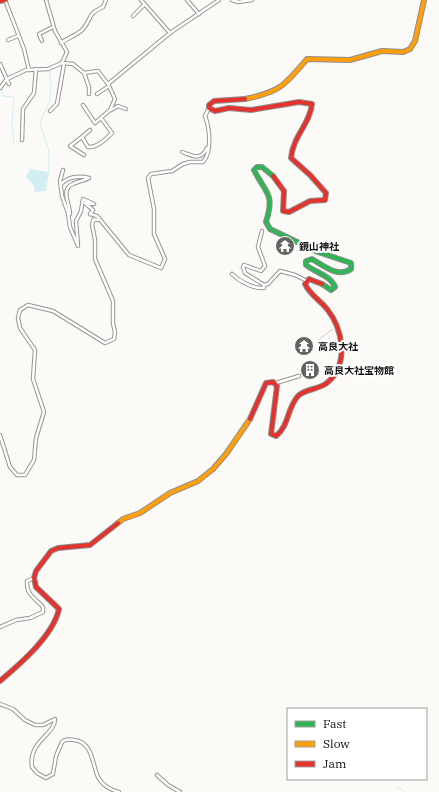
<svg xmlns="http://www.w3.org/2000/svg" width="439" height="792" font-family="'IBM Plex Serif','Noto Sans JP',serif">
  <style>
    .water { fill: #d1eff3 }
    .lines { fill: none; stroke-linecap: round; stroke-linejoin: round }
    .stream { stroke: #d1eff3; stroke-width: 1 }
    .street-casing { stroke: #979695; stroke-width: 4.5 }
    .fast-casing { stroke: #8d8d8b; stroke-width: 6 }
    .slow-casing { stroke: #8d8d8b; stroke-width: 6 }
    .jam-casing { stroke: #8d8d8b; stroke-width: 6 }
    .street { stroke: #fffefe; stroke-width: 2.5 }
    .fast { stroke: #30b455; stroke-width: 4 }
    .slow { stroke: #ff9f0a; stroke-width: 4 }
    .jam { stroke: #e5322d; stroke-width: 4 }
    .tram { stroke: #d7c8cc; stroke-width: 1 }
    .labels { text-anchor: middle; dominant-baseline: central; stroke-width: 4; stroke-linejoin: round; paint-order: stroke }
    .poi-label { font-size: 10px; font-weight: bold; fill: #111; stroke: #fff; text-anchor: start }
  </style>
  <rect width="100%" height="100%" fill="#fcfaf7"/>
  <polygon class="water" points="30,169 49,172 46,191 35,192 33,185 26,177"/>
  <g class="lines">
    <g class="stream">
      <polyline points="50,67 60,62"/>
      <polyline points="49,69 51,85 50,100 40,123 49,151 49,172"/>
      <polyline points="2,90 3,96 14,97 12,125 14,143"/>
      <polyline points="396,787 406,792"/>
    </g>
    <g class="street-casing">
      <g id="street">
        <polyline points="5,0 24,49 29,70"/>
        <polyline points="46,0 55,31 67,52 62,63"/>
        <polyline points="141,0 170,33"/>
        <polyline points="187,0 199,14"/>
        <polyline points="232,0 238,2 252,0"/>
        <polyline points="133,16 145,4"/>
        <polyline points="8,40 18,36"/>
        <polyline points="42,41 39,34 53,27"/>
        <path d="M61 43C67 38 78 35 83 29 93 17 86 15 103 7L106 0"/>
        <polyline points="0,64 9,84"/>
        <polyline points="84,73 89,87 89,94"/>
        <polyline points="108,84 170,33 219,0"/>
        <polyline points="0,88 7,79 26,70 48,69 62,63 73,64 84,73 98,71 108,84 115,99 110,110 95,123 83,105"/>
        <polyline points="97,94 109,86"/>
        <polyline points="111,110 118,106 126,109"/>
        <polyline points="50,111 57,104 64,64"/>
        <polyline points="82,137 90,130"/>
        <polyline points="22,140 23,109 34,93 36,69"/>
        <path d="M182 152C193 156 201 161 207 148"/>
        <path d="M84 155 70 146 82 137 88 147C97 148 106 139 112 133L101 118"/>
        <path d="M63 170 60 181 62 196 68 213 70 227 78 246 76 221 81 211 83 199 94 204 85 203 93 210 90 214 97 216 129 255 161 268 165 259 154 234V209L148 178 151 174 172 171 183 164 190 162H203C212 152 210 129 205 116L209 108"/>
        <path d="M61 184C68 177 79 175 89 178 84 181 78 181 73 184 60 189 70 204 70 214"/>
        <polyline points="262,231 258,247 265,266 261,271 244,265 243,267 245,273 264,285 268,284 280,271 295,275 307,281"/>
        <path d="M232 274C239 281 253 289 264 288V285"/>
        <polyline points="276,383 299,376"/>
        <polyline points="0,435 10,467 17,475 25,475 34,460 36,438 44,412 33,379 35,350 20,328 18,318 20,310 28,305 53,311 105,343 114,339 115,333 113,323 113,301 95,259 95,240 92,224 94,219 98,220"/>
        <path d="M0 627 16 620 30 618 43 612V607C35 598 26 595 27 581L34 578"/>
        <path d="M0 704 13 709 25 720 35 725H43L55 719C55 735 28 741 32 767L37 773 46 778 53 774 56 756 62 742C65 739 69 739 74 740 93 742 92 764 98 777 102 785 111 790 119 792"/>
        <polyline points="157,775 168,785 180,792"/>
      </g>
    </g>
    <g class="fast-casing">
      <path id="fast" d="M273 176 262 167H257L254 170C266 194 275 193 266 222L270 229 318 252 351 263V269C338 278 324 266 312 259L306 261V265C316 273 330 275 335 287L331 290 322 284"/>
    </g>
    <g class="slow-casing">
      <g id="slow">
        <path d="M245 99C280 92 284 86 307 59L350 60 382 51 403 52 410 49 415 41 424 0"/>
        <polyline points="118,523 123,519 140,513 170,493 198,481 213,469 226,454 250,419"/>
      </g>
    </g>
    <g class="jam-casing">
      <g id="jam">
        <polyline points="0,1 5,0"/>
        <path d="M245 99 214 101 209 105V108L215 111 229 108 251 110 299 102 312 104C310 124 293 136 291 158L310 175 326 193 325 200 310 201 289 212 283 211 284 191 273 176"/>
        <path d="M250 419 266 383 273 382 277 386 271 434 276 436C289 426 287 408 298 396 306 388 320 390 328 382 349 364 343 329 327 309 320 300 310 295 305 284L309 279 322 284"/>
        <path d="M0 681C20 664 53 636 59 609L36 587 34 578 36 571 51 551 58 548 90 545 118 523"/>
      </g>
    </g>
    <use href="#street" class="street"/>
    <use href="#fast" class="fast"/>
    <use href="#slow" class="slow"/>
    <use href="#jam" class="jam"/>
    <polyline class="tram" points="318,340 333,329"/>
  </g>
  <defs>
    <g id="temple-disc" transform="scale(1)"><circle r="9.5" fill="#636362" stroke="#fff"/><path d="M0-6L5-2H3V0L6.5 2.5H4V6H1.5V3h-3V6H-4V2.5H-6.5L-3 0V-2H-5Z" fill="#fff"/></g>
    <g id="building-disc" transform="scale(1)"><circle r="9.5" fill="#636362" stroke="#fff"/><path d="M-4-6H4V6H1V3H-1V6H-4ZM-2.5-4.3h1.7v1.8h-1.7ZM.8-4.3h1.7v1.8H.8ZM-2.5-1h1.7V.8h-1.7ZM.8-1h1.7V.8H.8Z" fill="#fff"/></g>
  </defs>
  <g fill-rule="evenodd">
    <use href="#temple-disc" x="285" y="246"/>
    <use href="#temple-disc" x="304" y="346"/>
    <use href="#building-disc" x="310" y="370"/>
  </g>
  <g class="labels">
    <g class="poi-label">
      <text x="299" y="246">鏡山神社</text>
      <text x="318" y="346">高良大社</text>
      <text x="324" y="370">高良大社宝物館</text>
    </g>
  </g>
  <rect x="287" y="708" width="140" height="72" fill="#ffffff" stroke="#a0a0a0"/>
  <rect x="295" y="721" width="20" height="6" fill="#30b455" stroke="#a0a0a0"/>
  <text x="323" y="728" font-size="12" fill="#111111">Fast</text>
  <rect x="295" y="741" width="20" height="6" fill="#ff9f0a" stroke="#a0a0a0"/>
  <text x="323" y="748" font-size="12" fill="#111111">Slow</text>
  <rect x="295" y="761" width="20" height="6" fill="#e5322d" stroke="#a0a0a0"/>
  <text x="323" y="768" font-size="12" fill="#111111">Jam</text>
</svg>
